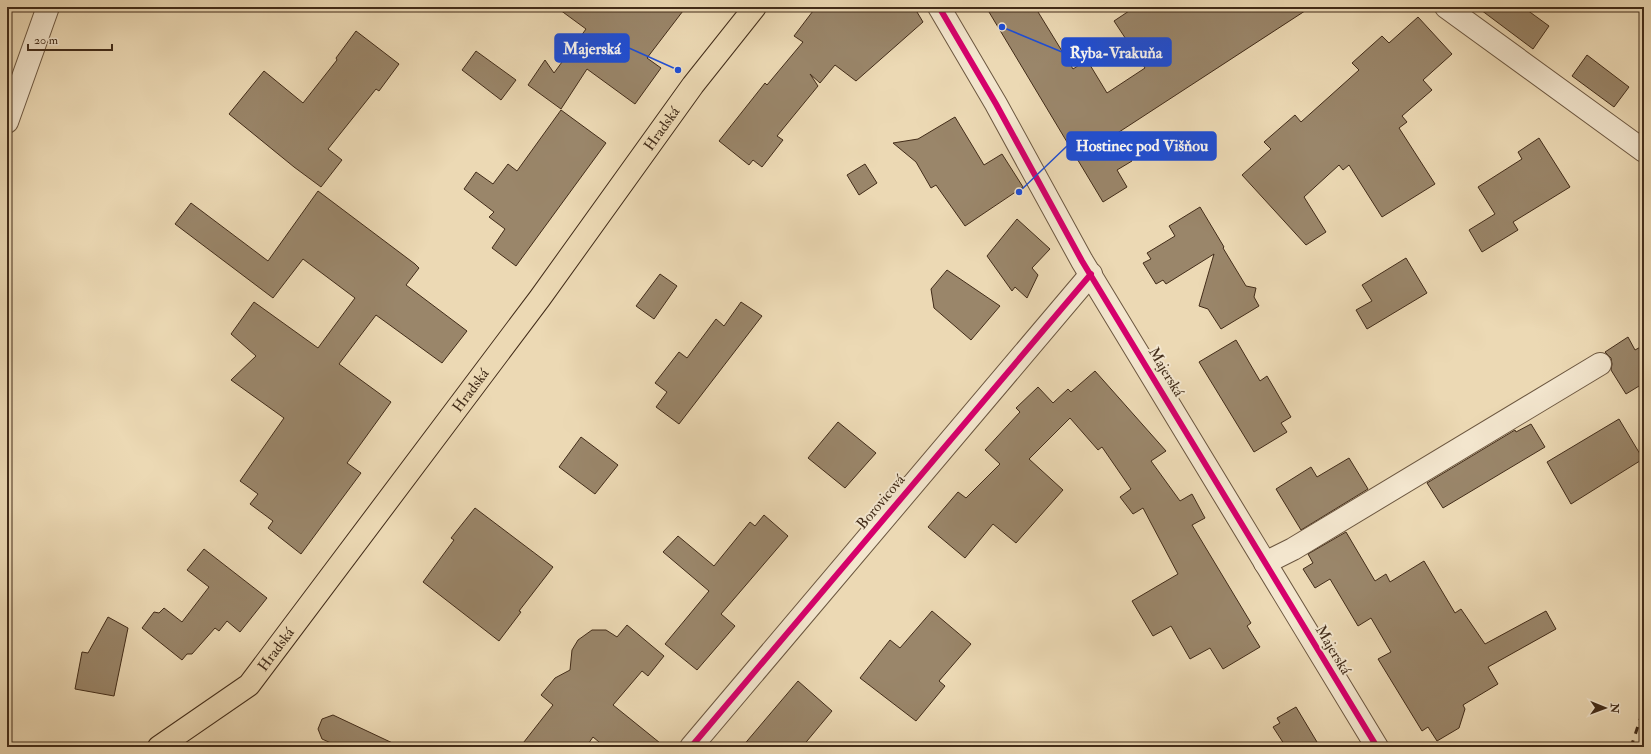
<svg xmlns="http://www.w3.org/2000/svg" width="1651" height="754" font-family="'IM FELL Double Pica',serif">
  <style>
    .building { fill: #9a866a; stroke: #422c19 }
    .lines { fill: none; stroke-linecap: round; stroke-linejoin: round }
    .minor-casing { stroke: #6c5740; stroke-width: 24 }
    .major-casing { stroke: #422c19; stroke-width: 24 }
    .minor { stroke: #f3e6ce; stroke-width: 22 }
    .major { stroke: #ecd9b4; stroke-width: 22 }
    .rail { stroke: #422c19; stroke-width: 3; stroke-dasharray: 7 7; stroke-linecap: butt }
    .cycleway-casing { stroke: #f3e6ce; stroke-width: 8 }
    .cycleway { stroke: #d6006c; stroke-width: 6 }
    .labels { text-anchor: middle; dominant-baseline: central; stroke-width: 4; stroke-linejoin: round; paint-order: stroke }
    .street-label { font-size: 15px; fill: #422c19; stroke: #f3e6ce }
    .leader { fill: none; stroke: #1d4ed8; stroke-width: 1.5 }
    .callout-dot { fill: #1d4ed8; stroke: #f3e6ce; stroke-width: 1.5 }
    .callout { fill: #1d4ed8; stroke: #1d4ed8; stroke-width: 1.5 }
    .callout-label { font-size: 16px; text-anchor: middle; font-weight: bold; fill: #fff }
  </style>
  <rect width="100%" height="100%" fill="#ecd9b4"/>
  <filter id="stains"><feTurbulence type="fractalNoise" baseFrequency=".005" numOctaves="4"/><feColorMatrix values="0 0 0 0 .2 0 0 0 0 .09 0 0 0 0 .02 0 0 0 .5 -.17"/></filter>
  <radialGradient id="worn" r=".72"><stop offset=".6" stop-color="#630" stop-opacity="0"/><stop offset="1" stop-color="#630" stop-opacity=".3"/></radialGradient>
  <g class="building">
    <polygon points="556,7 686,7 647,58 661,68 635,104 587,69 561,109 528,85 545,60 554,73 586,29"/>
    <polygon points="816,7 914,7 923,22 856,81 835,65 820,83 810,74 818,86 777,136 783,140 762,167 753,160 749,165 719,141 765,83 767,85 803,42 794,36"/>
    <polygon points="986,7 1035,7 1073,69 1087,60 1107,93 1145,68 1114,21 1135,7 1311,7 1116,134 1132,161 1117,170 1127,187 1103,202"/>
    <polygon points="1477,7 1523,7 1549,26 1533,49"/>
    <polygon points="1418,17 1452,54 1423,80 1432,90 1402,116 1407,122 1399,128 1435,184 1382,217 1349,165 1343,170 1339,165 1304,197 1326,232 1306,245 1242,175 1271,149 1264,142 1295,115 1301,122 1359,70 1352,63 1382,36 1389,43"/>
    <polygon points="356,31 399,64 379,91 376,89 328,149 342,160 321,187 294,167 229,114 264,71 303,103 337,60 336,58"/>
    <polygon points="476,51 516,80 501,100 462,70"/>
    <polygon points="1587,55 1629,87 1614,107 1572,76"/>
    <polygon points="561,110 606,143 516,266 492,248 505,229 489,217 494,212 464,189 476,172 493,184 508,164 517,171"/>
    <polygon points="955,117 984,165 1002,154 1023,187 965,226 936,185 931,188 916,162 893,143 918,139"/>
    <polygon points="1539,138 1570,187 1513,222 1518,230 1482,252 1469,230 1495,214 1478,187 1522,159 1518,152"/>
    <polygon points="865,164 877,183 859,195 847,175"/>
    <polygon points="318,191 415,264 419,268 406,285 467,331 442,363 376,315 339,364 391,402 347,463 361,473 301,554 268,528 273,521 250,504 258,494 240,481 284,418 231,380 256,356 231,334 254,302 318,348 355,298 303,259 273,298 175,224 191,203 268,261"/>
    <polygon points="1200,207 1224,247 1223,248 1246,286 1256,288 1254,297 1259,306 1221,329 1208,309 1199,306 1214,254 1166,284 1163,280 1156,284 1143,263 1151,259 1147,253 1175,236 1169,226"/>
    <polygon points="1017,219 1050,249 1032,268 1038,275 1027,298 1015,287 1012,291 987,256"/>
    <polygon points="1406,258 1427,293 1367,329 1356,310 1372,301 1362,285"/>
    <polygon points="947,270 1000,306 971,340 934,308 931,289"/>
    <polygon points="660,274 677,286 654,319 636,306"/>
    <polygon points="741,302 762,316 679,424 656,407 667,392 655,383 679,352 687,358 716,319 724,326"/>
    <polygon points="1628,337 1635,350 1644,345 1644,383 1626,394 1611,370 1612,364 1611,358 1605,352"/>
    <polygon points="1236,340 1260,381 1267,376 1291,417 1281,423 1287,432 1254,452 1199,362"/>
    <polygon points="1095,371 1166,451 1151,461 1180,501 1192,494 1205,518 1192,525 1251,623 1247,626 1260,647 1223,669 1210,648 1190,659 1171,626 1153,636 1132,601 1178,574 1143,508 1133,514 1120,497 1131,489 1102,447 1098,450 1070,418 1029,459 1063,490 1016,543 993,524 965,558 928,527 958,492 966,498 1000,464 985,450 1020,412 1016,408 1038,387 1053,403 1068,389 1071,392"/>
    <polygon points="1619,419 1643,459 1571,504 1547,462"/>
    <polygon points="838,422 876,453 845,488 808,458"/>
    <polygon points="1531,424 1545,447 1443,508 1427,483 1515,430 1516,432"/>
    <polygon points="581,437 618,465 595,494 559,467"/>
    <polygon points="1349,458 1368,489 1301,530 1276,489 1311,467 1317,477"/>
    <polygon points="475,508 553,567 519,611 521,612 499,641 423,582 454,540 451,538"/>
    <polygon points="764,515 788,536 721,614 735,626 697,670 665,644 709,591 663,552 678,536 714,566 750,522 755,526"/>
    <polygon points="1346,532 1375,581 1386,574 1390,582 1424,561 1455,613 1461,609 1485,644 1546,611 1556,629 1488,667 1498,684 1463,705 1465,709 1459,728 1437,741 1428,727 1422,731 1378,659 1391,652 1371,618 1358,626 1330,579 1315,588 1303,569 1313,563 1308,554"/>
    <polygon points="204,549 267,598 240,632 227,621 219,631 215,628 192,654 187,654 182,660 142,628 154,612 159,613 164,608 182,622 209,587 187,570"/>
    <polygon points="932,611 971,644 939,681 945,686 916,721 860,678 890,640 900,648"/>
    <polygon points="108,617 128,628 114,696 75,689 82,652 88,653"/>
    <polygon points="627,625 664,656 648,676 642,671 613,705 665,747 605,747 593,737 586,747 520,747 553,705 541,695 555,678 570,670 572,650 578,640 592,630 606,630 617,637"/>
    <polygon points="798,681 832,711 802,747 742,747"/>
    <polygon points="1296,707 1320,747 1286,747 1273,727 1280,723 1277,718"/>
    <polygon points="333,715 401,747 340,747 322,739 318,729 322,719"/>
  </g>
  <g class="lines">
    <g class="minor-casing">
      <g id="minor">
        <polyline points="939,7 996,104 1082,261 1377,747"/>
        <polyline points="1446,7 1644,151"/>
        <polyline points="7,122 48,7"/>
        <polyline points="1265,563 1293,549 1600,364"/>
        <polyline points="691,747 1091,274"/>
      </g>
    </g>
    <g class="major-casing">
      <g id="major">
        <path id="s1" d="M159 747 249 685 540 298 693 85 755 7"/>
      </g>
    </g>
    <use href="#minor" class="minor"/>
    <use href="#major" class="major"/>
    <polyline class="rail" points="1631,747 1644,708"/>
    <g class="cycleway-casing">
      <g id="cycleway">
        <polyline points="939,7 996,104 1082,261 1377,747"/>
        <polyline points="691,747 1091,274"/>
      </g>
    </g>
    <use href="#cycleway" class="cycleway"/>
  </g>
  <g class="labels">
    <g class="street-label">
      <text stroke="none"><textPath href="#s1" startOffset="802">Hradská</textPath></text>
      <text transform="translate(1166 372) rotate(59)">Majerská</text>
      <text stroke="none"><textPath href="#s1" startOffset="478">Hradská</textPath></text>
      <text transform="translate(881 502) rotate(-50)">Borovicová</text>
      <text stroke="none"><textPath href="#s1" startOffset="154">Hradská</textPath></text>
      <text transform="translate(1333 650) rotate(59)">Majerská</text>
    </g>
  </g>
  <path class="leader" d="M678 70L629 48M1002 27L1062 52M1019 192L1067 146"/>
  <g class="callout-dot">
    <circle cx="678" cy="70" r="4"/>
    <circle cx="1002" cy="27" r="4"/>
    <circle cx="1019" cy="192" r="4"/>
  </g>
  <g class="callout">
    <rect x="555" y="34" width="74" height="28" rx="4"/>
    <rect x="1062" y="38" width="109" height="28" rx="4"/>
    <rect x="1067" y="132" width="149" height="28" rx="4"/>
  </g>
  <g class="callout-label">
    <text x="592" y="54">Majerská</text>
    <text x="1116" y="58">Ryba-Vrakuňa</text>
    <text x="1142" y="151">Hostinec pod Višňou</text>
  </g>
  <rect width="1651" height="754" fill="none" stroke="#ecd9b4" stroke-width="24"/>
  <rect x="8" y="8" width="1635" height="738" fill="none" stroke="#422c19" stroke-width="2"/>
  <rect x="12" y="12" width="1627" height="730" fill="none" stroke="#422c19"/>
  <g transform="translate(1605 708) rotate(91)" stroke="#f3e6ce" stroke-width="3" paint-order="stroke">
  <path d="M0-3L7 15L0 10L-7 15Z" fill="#422c19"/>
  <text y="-6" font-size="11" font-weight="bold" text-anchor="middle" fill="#422c19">N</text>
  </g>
  <path d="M28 44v6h84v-6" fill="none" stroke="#422c19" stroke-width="2"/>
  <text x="34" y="44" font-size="12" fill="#422c19" stroke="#f3e6ce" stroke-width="3" paint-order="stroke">20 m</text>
  <rect width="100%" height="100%" filter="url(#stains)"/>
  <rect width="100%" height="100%" fill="url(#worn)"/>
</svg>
